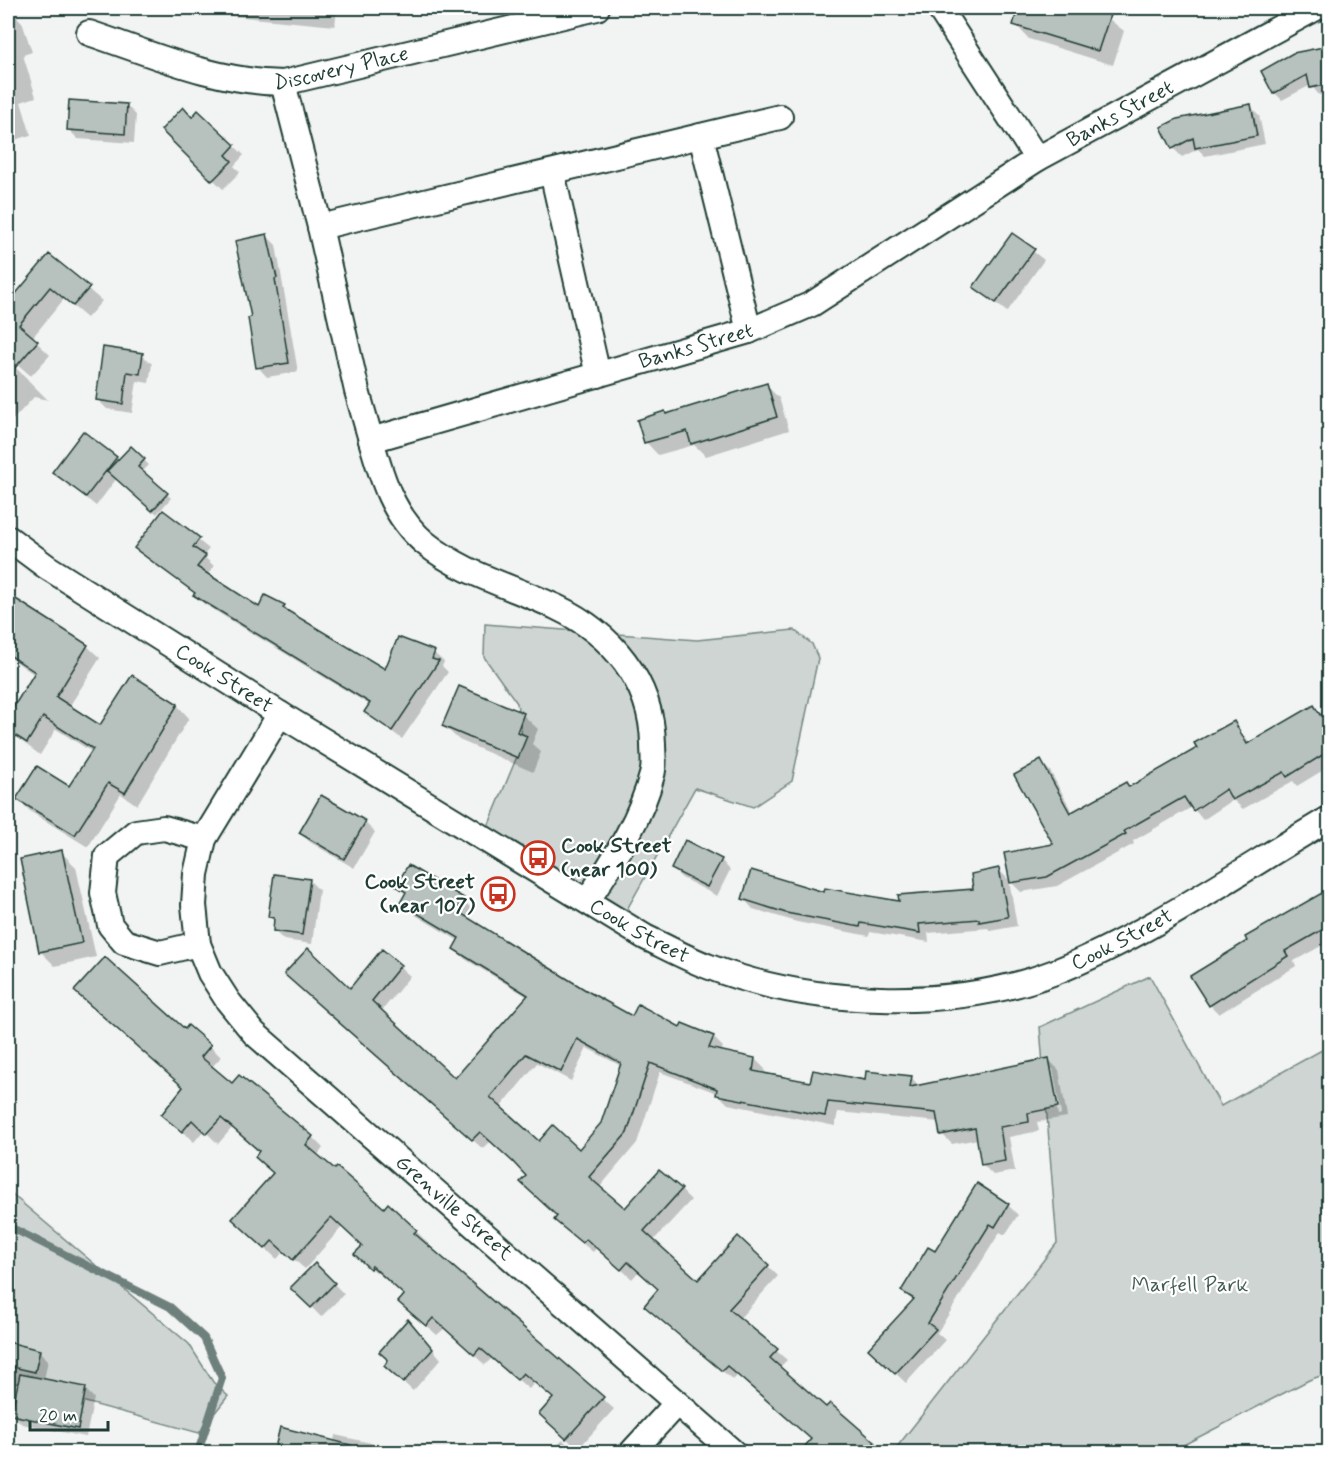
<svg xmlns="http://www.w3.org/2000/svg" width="1337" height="1460" font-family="Mynerve,sans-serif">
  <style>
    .green { fill: #ced5d3; stroke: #768984; stroke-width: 1.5 }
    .shadow { fill: #0003; fill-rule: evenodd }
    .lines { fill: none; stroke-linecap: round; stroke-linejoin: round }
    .stream { stroke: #6d807b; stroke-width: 8 }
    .building { fill: #b7c1bd; stroke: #1f3d34; stroke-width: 1.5; fill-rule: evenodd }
    .minor-casing { stroke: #1f3d34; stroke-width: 28 }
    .minor { stroke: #fff; stroke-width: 24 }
    .labels { text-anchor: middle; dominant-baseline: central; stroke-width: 4.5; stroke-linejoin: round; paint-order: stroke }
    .street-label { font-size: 21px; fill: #1f3d34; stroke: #fff }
    .poi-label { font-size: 21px; font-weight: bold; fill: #1f3d34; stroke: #fff; text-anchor: start }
    .park-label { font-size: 21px; fill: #425b54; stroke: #fff }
  </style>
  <rect width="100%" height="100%" fill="#f2f3f3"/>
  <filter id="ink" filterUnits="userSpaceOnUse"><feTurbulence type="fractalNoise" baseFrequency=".0167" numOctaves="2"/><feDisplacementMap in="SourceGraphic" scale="12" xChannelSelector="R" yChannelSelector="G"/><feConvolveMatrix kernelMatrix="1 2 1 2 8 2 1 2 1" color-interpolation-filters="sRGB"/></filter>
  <g filter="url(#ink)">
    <g class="green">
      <polygon points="485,624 697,640 794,630 812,644 818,658 792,781 753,807 695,788 621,920 482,841 523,742 517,703 484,657"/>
      <polygon points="1150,976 1221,1106 1329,1046 1329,1373 1309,1380 1170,1452 893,1452 1057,1243 1040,1027"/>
      <polygon points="8,1191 189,1344 213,1382 228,1396 199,1433 8,1381"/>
    </g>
    <g class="shadow">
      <polygon points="206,8 337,8 335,26 212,14"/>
      <polygon points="1020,8 1095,8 1124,31 1113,65 1029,39 1015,24"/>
      <polygon points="12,12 22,22 32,52 23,55 36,97 21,102 31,135 8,142 8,14"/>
      <polygon points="1330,47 1330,93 1319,95 1311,85 1282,100 1275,93 1294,55"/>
      <polygon points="126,105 136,115 134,143 78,139 68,129"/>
      <polygon points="1250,106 1259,115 1265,144 1205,156 1198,149 1182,157 1173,148"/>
      <polygon points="198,112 244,155 234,166 240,172 223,189 163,130 193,118"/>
      <polygon points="266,235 276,245 298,372 267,377 258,367 253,318"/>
      <polygon points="1012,235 1044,260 1007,312 975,287"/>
      <polygon points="49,256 102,301 87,318 64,299 32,338 50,355 31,376 8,356 8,305"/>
      <polygon points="142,355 152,364 149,383 137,381 132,413 107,409 97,399"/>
      <polygon points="9,361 48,400 34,397 8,425"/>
      <polygon points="766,385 779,398 789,430 706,456 694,445 658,455 646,442 665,413 668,415"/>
      <polygon points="131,448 149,465 142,472 171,498 157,514 117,478 96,506 54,472 116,458 119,461"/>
      <polygon points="163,512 209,549 203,556 214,566 207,575 259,609 284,606 293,615 386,671 434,653 444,662 442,666 448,672 402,739 366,712 370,705 204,604 195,594 146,557 136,548"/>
      <polygon points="8,595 87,646 100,658 69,707 100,727 177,705 189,718 137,805 121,794 88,847 31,812 18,799 70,788 92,752 56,729 40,755 8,731 8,719 35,675 8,656"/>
      <polygon points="1314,707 1322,715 1330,711 1330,766 1297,786 1293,781 1243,809 1233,800 1203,820 1192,807 1133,841 1134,844 1057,886 1021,892 1009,880 1017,926 990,931 988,928 928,933 929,942 870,932 869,936 797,922 753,909 744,899 825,894 900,903 975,890 999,870 1011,882 1055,845 1040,762 1050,771 1073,813 1130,788 1199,749 1234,723 1250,744"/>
      <polygon points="523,715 538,729 532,744 541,752 533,772 459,740 444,726"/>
      <polygon points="321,797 365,823 375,832 354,868 310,842 300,833"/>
      <polygon points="61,852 76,867 96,957 55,966 40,951"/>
      <polygon points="721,860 730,870 717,896 682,878 672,869"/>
      <polygon points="310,881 319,890 312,944 284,940 274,931 275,922 270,917"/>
      <path d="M398 885 463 900 473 910 467 919 588 994 633 1018 713 1037 723 1047 721 1052 755 1059 765 1069 764 1074 812 1084 911 1077 920 1087 1049 1060 1059 1070 1067 1117 1037 1122 1039 1131 1009 1137 1015 1171 993 1175 983 1165 978 1139 952 1144 942 1134 939 1122 838 1112 835 1126 728 1104 717 1093 660 1072 637 1143 599 1188 626 1210 660 1172 681 1190 691 1200 653 1241 699 1282 768 1266 778 1276 739 1319 787 1360 779 1368 827 1409 884 1452H816L809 1445 813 1440 738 1375 733 1380 656 1316 660 1290 639 1271 632 1279 597 1247 593 1252 566 1230 528 1176 491 1141 483 1149 296 983 351 990 382 951 410 976 381 1012 456 1081 528 997 465 959 455 949 459 941 412 913 402 903 407 894ZM587 1048 621 1066 603 1124 580 1151 539 1143 500 1108 537 1063 571 1081ZM1050 1069H1053L1061 1114 1058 1115Z"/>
      <polygon points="1330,889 1330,941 1294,961 1296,966 1219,1014 1210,1005 1249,941 1247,938"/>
      <polygon points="185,1031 210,1046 221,1057 211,1068 232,1085 312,1137 323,1148 317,1156 384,1210 416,1231 427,1242 425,1244 614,1409 578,1449 552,1425 555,1399 535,1382 529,1389 492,1358 485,1365 445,1328 437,1335 411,1312 406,1295 367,1265 363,1246 342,1227 305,1269 284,1251 277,1259 245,1230 275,1174 261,1152 232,1128 218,1144 204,1130 194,1142 163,1115 185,1088"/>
      <polygon points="1008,1205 1018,1215 1005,1235 1000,1232 937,1333 945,1340 906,1383 879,1358 913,1301 903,1291 935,1253"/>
      <polygon points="315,1265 344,1294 321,1317 293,1288"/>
      <polygon points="418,1331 441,1359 413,1391 395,1375"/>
      <polygon points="10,1345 39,1351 48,1360 44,1380 85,1389 94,1398 86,1437 22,1424 13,1415 15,1404 8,1402"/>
      <polygon points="281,1429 334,1442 335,1435 371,1443 380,1452 275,1452"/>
      <polygon points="563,1440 575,1452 550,1452"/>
      <polygon points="512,1447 518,1452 505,1452"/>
    </g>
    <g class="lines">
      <polyline class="stream" points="8,1226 170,1307 204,1338 222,1378 198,1452"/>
    </g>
    <g class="building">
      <polygon points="1018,8 1086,8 1110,15 1098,51 1013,25"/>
      <polygon points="1329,46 1329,84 1310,88 1307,75 1273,94 1261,71 1293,53"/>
      <polygon points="69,100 127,104 125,134 67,130"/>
      <polygon points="1251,104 1257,136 1195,148 1193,138 1172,149 1161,127 1177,119"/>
      <polygon points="183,107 192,117 198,110 235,145 226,155 232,161 212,181 161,130"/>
      <polygon points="1012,233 1035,249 996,303 973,287"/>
      <polygon points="267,234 277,278 275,279 289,363 256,368 248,318 251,317 235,241"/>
      <polygon points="49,254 90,287 73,306 50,287 19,325 38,341 8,376 8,303"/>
      <polygon points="103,347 143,353 140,374 127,372 123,404 96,400"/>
      <polygon points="767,383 777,417 691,444 687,431 644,443 637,420 665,411 666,414"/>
      <polygon points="83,431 117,457 86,497 52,472"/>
      <polygon points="131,446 145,459 138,467 168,493 152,511 107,471"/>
      <polygon points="163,510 200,538 193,547 206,556 197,567 259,607 265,595 285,605 283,608 385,669 398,637 435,651 432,659 439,661 392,731 364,712 370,703 193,595 195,593 134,548"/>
      <polygon points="8,594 88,645 56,697 100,725 132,675 178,704 125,793 108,783 75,835 16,799 37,766 69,786 93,749 43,717 27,743 8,731 8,716 35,672 8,654"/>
      <polygon points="459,686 524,713 517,732 527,736 518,758 442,726"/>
      <polygon points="1314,705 1320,715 1329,709 1329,751 1287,777 1284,772 1232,800 1226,789 1193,811 1184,797 1124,831 1126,834 1047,877 1010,883 1004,853 1053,844 1014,775 1041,760 1070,813 1126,782 1129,787 1197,748 1194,743 1234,721 1247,744"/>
      <polygon points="321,795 366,821 344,859 299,833"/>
      <polygon points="685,840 722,859 707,887 671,869"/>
      <polygon points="62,850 82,943 39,952 20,859"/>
      <path d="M408 865 464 898 457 911 589 992 632 1016 638 1004 680 1027 682 1023 714 1036 709 1048 755 1058 753 1071 810 1082 813 1070 865 1080 866 1071 912 1076 910 1087 1049 1058 1058 1107 1028 1113 1029 1122 1000 1127 1005 1161 981 1165 975 1128 940 1135 936 1113 828 1102 825 1116 716 1095 717 1089 650 1063 627 1133 589 1177 625 1208 659 1170 682 1189 644 1231 698 1280 738 1236 769 1265 729 1309 778 1349 770 1358 826 1407 830 1403 875 1442 866 1452H800L811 1439 727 1366 722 1371 644 1306 658 1289 628 1262 621 1270 586 1239 582 1243 554 1220 557 1216 520 1182 526 1176 513 1162 480 1132 472 1140 284 974 308 948 350 988 382 949 401 965 372 1001 455 1078 528 995 453 949 459 938 400 903 406 892 396 886ZM577 1039 621 1063 601 1123 579 1149 553 1125 539 1141 490 1097 526 1054 561 1072Z"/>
      <polygon points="999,868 1008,917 979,922 979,919 919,924 920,933 861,923 860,927 786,913 742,899 751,870 824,892 825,888 899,901 898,895 973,889 971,874"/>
      <polygon points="274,874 310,879 302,935 273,931 274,918 268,917"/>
      <polygon points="1329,889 1329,926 1285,951 1288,956 1209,1006 1190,976 1247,941 1245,937"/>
      <polygon points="105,957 185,1029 188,1025 211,1045 201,1057 232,1083 239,1075 313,1136 306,1145 335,1169 337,1167 384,1208 388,1203 417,1230 414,1233 604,1397 566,1439 539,1414 553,1398 523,1373 517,1380 480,1348 474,1355 433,1318 426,1326 398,1302 404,1295 372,1266 370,1269 354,1254 362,1246 331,1217 293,1260 272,1241 265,1249 232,1219 273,1173 255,1157 259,1151 221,1118 206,1134 192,1120 182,1132 161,1115 183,1087 74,991"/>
      <polygon points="977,1183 1009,1204 995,1227 990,1224 928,1323 936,1329 895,1374 868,1349 914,1299 901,1291 928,1247 935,1251"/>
      <polygon points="315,1263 335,1283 311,1308 290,1288"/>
      <polygon points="408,1319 433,1349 403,1383 384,1366 388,1360 379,1352"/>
      <polygon points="8,1342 40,1350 35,1372 8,1366"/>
      <polygon points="20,1374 86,1387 78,1429 11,1415"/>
      <polygon points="280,1427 351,1445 350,1452 274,1452"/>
    </g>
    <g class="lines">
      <g class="minor-casing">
        <g id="minor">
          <polyline points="939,8 1037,159"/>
          <path id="s1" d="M89 33C152 54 215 82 283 83L597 8"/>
          <path id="s2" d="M283 83 320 227 357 391 371 440 749 331 812 304 1037 159 1316 8"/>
          <polyline points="701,136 749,331"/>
          <polyline points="552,172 598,375"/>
          <polyline points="320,227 780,117"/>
          <path d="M371 440C382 479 393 516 425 543 463 574 513 587 556 607 611 633 652 681 653 744 653 754 655 766 652 775 640 821 613 861 588 900"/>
          <path id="s3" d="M8 538 47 567 280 714 645 937C666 947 686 958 707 966 809 1006 953 1012 1055 972 1148 935 1243 869 1330 818"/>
          <path id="s4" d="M280 714 204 839 196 874 194 905 198 944 210 973 228 1001 254 1033 733 1452"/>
          <polyline points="198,944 160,953 124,942 110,925 103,893 107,856 136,832 164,828 204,839"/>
          <polyline points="632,1452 676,1404"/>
        </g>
      </g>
      <use href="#minor" class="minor"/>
    </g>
  </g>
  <defs>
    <g id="bus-ring" transform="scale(1.725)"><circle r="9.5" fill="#fff" stroke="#c8321e" stroke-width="1.5"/><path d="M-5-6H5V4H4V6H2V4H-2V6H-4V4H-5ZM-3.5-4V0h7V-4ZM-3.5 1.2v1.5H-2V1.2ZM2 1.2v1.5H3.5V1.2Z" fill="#c8321e"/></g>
  </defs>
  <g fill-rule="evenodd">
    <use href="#bus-ring" x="538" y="858"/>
    <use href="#bus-ring" x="498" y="894"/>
  </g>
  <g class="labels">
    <g class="street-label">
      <text stroke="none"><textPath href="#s1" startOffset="261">Discovery Place</textPath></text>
      <text stroke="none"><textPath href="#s2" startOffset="1192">Banks Street</textPath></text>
      <text stroke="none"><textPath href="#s2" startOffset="706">Banks Street</textPath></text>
      <text stroke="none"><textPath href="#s3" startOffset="258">Cook Street</textPath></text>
      <text stroke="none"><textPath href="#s3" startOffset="744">Cook Street</textPath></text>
      <text stroke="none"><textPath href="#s3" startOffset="1250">Cook Street</textPath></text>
      <text stroke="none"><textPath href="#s4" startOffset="624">Grenville Street</textPath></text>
    </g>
    <g class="poi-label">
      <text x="561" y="846">Cook Street<tspan x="561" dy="24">(near 100)</tspan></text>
      <text x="475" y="882" text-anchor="end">Cook Street<tspan x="475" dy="24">(near 107)</tspan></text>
    </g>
    <g class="park-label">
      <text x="1190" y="1285">Marfell Park</text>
    </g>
  </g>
  <rect width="1337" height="1460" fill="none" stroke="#fff" stroke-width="30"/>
  <rect x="15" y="15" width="1307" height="1430" fill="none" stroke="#1f3d34" stroke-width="2" filter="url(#ink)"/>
  <path d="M30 1421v9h78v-9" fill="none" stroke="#1f3d34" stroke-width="3"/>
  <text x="39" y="1421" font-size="18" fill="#1f3d34" stroke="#ffffff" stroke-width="4.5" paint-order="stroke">20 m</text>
</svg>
